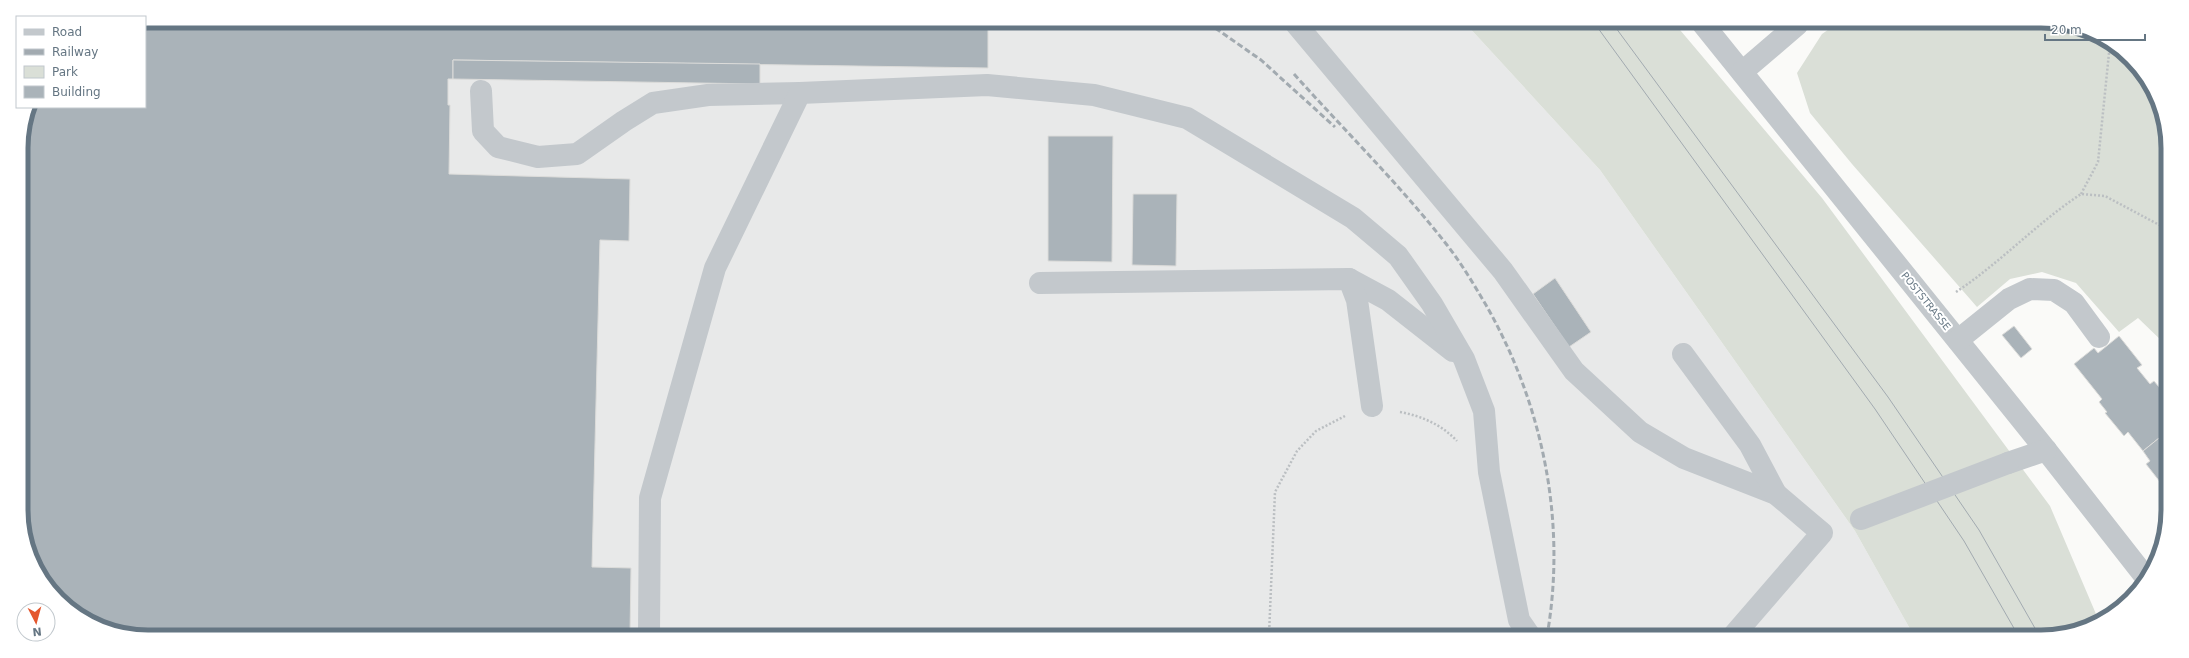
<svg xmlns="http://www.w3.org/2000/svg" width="2189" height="658" font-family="'DejaVu Sans',sans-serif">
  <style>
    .built { fill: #e8e9e9 }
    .green { fill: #dadfd7 }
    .building { fill: #aab3b9; stroke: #dcdcda }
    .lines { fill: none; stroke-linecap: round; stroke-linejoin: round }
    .path { stroke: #bbbfc2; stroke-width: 2.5; stroke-dasharray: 2 2; stroke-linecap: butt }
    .minor { stroke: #c3c8cc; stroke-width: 22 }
    .tram { stroke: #a2aab0; stroke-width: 1 }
    .rail { stroke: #a2aab0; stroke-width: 3; stroke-dasharray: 6 3; stroke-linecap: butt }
    .minor-bridge { stroke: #c3c8cc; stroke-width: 22 }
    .labels { text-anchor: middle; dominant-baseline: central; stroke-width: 4; stroke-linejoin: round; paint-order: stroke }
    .street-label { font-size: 10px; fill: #657683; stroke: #fff }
    .rim { fill: none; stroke: #657683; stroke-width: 5 }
  </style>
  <rect width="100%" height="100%" fill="#fafaf8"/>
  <polygon class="built" points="148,21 1466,24 1600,170 1855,531 1914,636 116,633 145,107 145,22"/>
  <g class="green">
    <polygon points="1466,24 1675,24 1822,198 2050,506 2099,621 2082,630 2049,637 1914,636 1855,531 1600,170"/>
    <polygon points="1835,25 2073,25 2104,38 2136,64 2166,124 2165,344 2138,318 2119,332 2076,283 2042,272 2010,279 1977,307 1852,164 1810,113 1797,73 1822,34"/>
  </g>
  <g class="building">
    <polygon points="148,21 988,23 988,68 453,60 453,79 448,79 448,105 450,105 449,174 630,179 629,241 600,240 592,567 631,568 630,634 116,633 58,600 34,566 23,534 21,140 29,107 145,107 145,22"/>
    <polygon points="453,60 760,64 760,84 453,79"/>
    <polygon points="1048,136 1113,136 1112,262 1048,261"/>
    <polygon points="1133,194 1177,194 1176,266 1132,265"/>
    <polygon points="1555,278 1591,332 1569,347 1533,294"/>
    <polygon points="2014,326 2032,349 2021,358 2002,335"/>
    <polygon points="2119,336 2142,365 2137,368 2150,384 2154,381 2164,393 2164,434 2143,451 2128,432 2124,436 2105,413 2107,412 2099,402 2102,399 2074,364 2094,348 2098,353"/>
    <polygon points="2164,434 2164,487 2146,464 2150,461 2143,451"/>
  </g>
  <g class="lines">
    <g class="path">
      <polyline points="2081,194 2098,162 2110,43"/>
      <path d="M1956 292C2000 263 2037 223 2081 194L2105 196 2165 228"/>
      <path d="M1400 412C1422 416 1442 425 1457 441"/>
      <polyline points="1269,635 1275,492 1297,451 1316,431 1345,416"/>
    </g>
    <g class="minor">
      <polyline points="1296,24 1503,271 1574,371 1640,432 1684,458 1776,494 1822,533 1733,636"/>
      <polyline points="1703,24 2046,450 2147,579"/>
      <polyline points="1742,72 1797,25"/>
      <polyline points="481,91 483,131 498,147 538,157 577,154 624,121 653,103 708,95 800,93"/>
      <polyline points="1349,279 1388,300 1453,351"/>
      <polyline points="1040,283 1349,279 1357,300 1372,406"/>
      <polyline points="1958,340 2009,299 2030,289 2054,290 2074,303 2099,337"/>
      <polyline points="1683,354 1750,445 1776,494"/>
      <polyline points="2008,463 2046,450"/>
      <polyline points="649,634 650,498 715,268 800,93 987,85 1094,95 1187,118 1353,218 1398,256 1432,304 1464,359 1484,411 1489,472 1519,620 1530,636"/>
    </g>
    <g class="tram">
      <polyline points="1595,24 1875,409 1964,541 2019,637"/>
      <polyline points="1613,24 1888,397 1979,530 2040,637"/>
    </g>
    <g class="rail">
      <polyline points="1208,23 1261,60 1335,127"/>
      <path d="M1294 74C1345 131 1400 185 1447 245 1462 264 1474 285 1486 305 1543 405 1567 522 1547 636"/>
    </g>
    <polyline class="minor-bridge" points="1861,519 2008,463"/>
  </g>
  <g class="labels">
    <g class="street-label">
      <text transform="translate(1926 301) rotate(51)">POSTSTRASSE</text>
    </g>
  </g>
  <path d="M0 0H2189V658H0ZM148 28H2041A120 120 0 0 1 2161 148V510A120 120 0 0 1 2041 630H148A120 120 0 0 1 28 510V148A120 120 0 0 1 148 28Z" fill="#fff" fill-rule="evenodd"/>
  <path class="rim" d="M148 28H2041A120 120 0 0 1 2161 148V510A120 120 0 0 1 2041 630H148A120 120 0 0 1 28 510V148A120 120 0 0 1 148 28Z"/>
  <rect x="16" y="16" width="130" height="92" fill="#ffffff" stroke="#c1c8cd"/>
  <rect x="24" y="29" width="20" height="6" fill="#c3c8cc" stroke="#c1c8cd"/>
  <text x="52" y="36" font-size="12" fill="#657683">Road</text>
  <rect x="24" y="49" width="20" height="6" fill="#a2aab0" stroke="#c1c8cd"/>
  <text x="52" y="56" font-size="12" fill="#657683">Railway</text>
  <rect x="24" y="66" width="20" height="12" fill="#dadfd7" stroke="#c1c8cd"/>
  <text x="52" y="76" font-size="12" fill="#657683">Park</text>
  <rect x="24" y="86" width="20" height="12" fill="#aab3b9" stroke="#c1c8cd"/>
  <text x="52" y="96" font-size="12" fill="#657683">Building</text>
  <g transform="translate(36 622) rotate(174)"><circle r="19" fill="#ffffff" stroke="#c1c8cd"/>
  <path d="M0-3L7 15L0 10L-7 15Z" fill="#e4572e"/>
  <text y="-6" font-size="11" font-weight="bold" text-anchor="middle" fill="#657683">N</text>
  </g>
  <path d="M2045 34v6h100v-6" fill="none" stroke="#657683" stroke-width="2"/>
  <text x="2051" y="34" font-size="12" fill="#657683" stroke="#ffffff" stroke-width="3" paint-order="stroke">20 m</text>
</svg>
